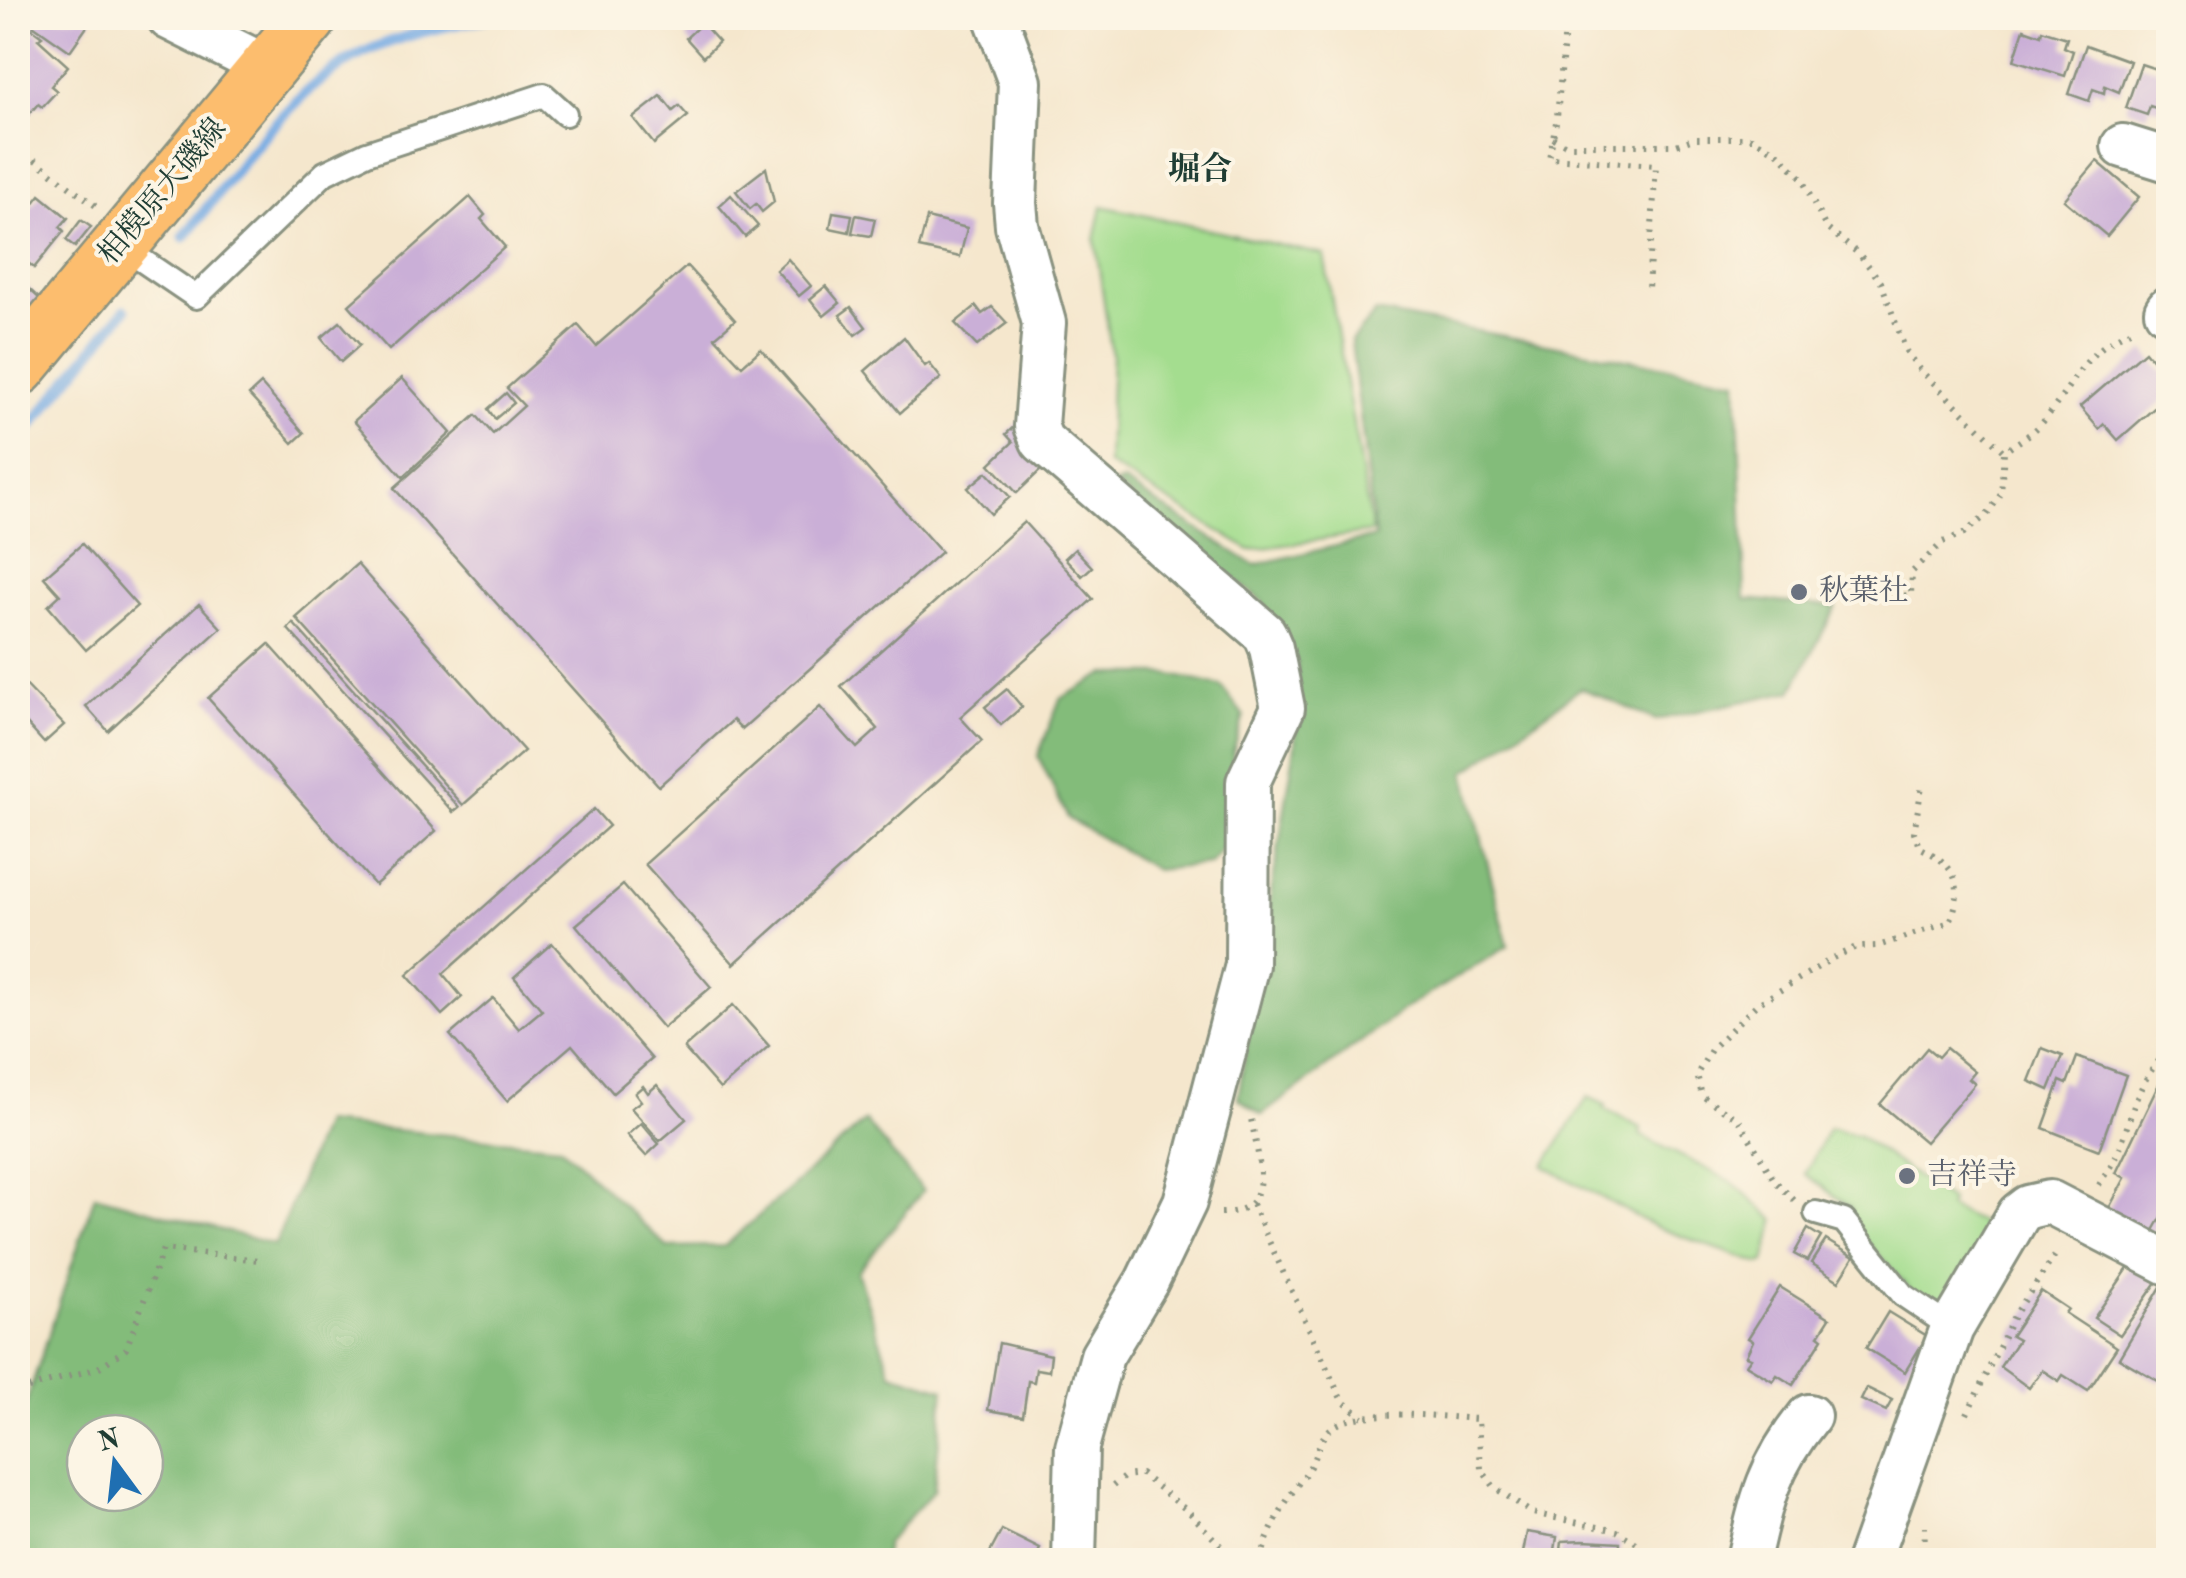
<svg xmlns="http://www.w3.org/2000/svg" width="2186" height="1578" font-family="'Old Standard TT','Noto Serif JP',serif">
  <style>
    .green { fill: #a4dd8f; stroke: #628d62; stroke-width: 2.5 }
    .forest { fill: #83bc7a; stroke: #517c57; stroke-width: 2.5; fill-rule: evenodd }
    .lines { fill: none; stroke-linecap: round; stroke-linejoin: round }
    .stream { stroke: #76aae3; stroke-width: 11 }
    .building { fill: #caafd7 }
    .lane-casing { stroke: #8a9280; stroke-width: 28 }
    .street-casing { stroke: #8a9280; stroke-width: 48 }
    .primary-casing { stroke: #8a9280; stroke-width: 60 }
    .path { stroke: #8a9280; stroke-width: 6; stroke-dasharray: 2.5 8; stroke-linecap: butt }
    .lane { stroke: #fff; stroke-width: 22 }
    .street { stroke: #fff; stroke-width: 42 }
    .primary { stroke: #fcbd6e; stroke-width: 55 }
    .worship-dot { fill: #6b7280; stroke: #fcf5e5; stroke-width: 4 }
    .labels { text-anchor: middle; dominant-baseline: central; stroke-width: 8; stroke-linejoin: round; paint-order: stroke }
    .street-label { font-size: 30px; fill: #1f3d34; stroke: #fcf5e5 }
    .worship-label { font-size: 30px; fill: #5b616d; stroke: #fcf5e5; text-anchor: start }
    .neighbourhood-label { font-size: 32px; font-weight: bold; fill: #1f3d34; stroke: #fcf5e5 }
  </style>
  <rect width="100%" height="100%" fill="#fcf5e5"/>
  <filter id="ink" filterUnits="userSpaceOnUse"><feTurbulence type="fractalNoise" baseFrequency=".01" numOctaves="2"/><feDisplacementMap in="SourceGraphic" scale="20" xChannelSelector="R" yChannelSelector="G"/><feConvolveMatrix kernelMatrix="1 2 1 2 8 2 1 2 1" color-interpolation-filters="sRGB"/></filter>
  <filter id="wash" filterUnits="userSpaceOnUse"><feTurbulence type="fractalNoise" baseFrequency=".0048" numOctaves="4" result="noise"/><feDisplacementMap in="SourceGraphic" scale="40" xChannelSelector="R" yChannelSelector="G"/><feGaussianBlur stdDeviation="2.25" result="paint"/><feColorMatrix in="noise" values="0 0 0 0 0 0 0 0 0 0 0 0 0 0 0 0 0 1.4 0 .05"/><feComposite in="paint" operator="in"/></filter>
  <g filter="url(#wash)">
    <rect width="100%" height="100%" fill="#f5e7cd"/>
    <g class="green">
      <polygon points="1102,206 1324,255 1372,532 1250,550 1108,464 1112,357 1095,240"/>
      <polygon points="1588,1097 1606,1105 1604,1109 1641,1128 1640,1135 1732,1182 1775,1220 1765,1262 1760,1264 1656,1227 1544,1166"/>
      <polygon points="1829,1128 1859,1136 1951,1201 1949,1207 1982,1223 1984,1242 1945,1306 1932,1301 1927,1308 1844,1217 1851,1208 1805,1174"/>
    </g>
    <g class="forest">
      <polygon points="1376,312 1737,380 1745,599 1836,607 1792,691 1656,720 1581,688 1465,772 1508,946 1406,1008 1262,1115 1238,1098 1295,746 1297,663 1263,602 1115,484 1124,482 1254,565 1375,537 1351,341"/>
      <polygon points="1105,674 1167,674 1221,686 1244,716 1233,752 1231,838 1210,864 1156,870 1068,818 1038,756 1060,699"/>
      <path d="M865 1121 923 1191 857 1272 891 1373 944 1389 934 1490 886 1543 883 1560H18V1427L95 1195 275 1245 323 1123 560 1146 667 1247 725 1246ZM85 1433H145V1493H85Z"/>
    </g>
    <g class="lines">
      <g class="stream">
        <path d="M184 237C230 181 279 105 340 66 383 38 437 28 486 18"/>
        <polyline points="18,442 125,310"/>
      </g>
    </g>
    <g id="blocks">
      <g class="building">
        <polygon points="18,18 42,36 38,39 68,66 51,86 57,91 42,107 38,104 24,120 18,114"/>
        <polygon points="34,18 93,18 70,51 30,23"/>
        <polygon points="702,23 719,42 703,57 686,38"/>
        <polygon points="2024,29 2041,35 2042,30 2067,38 2064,47 2073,51 2065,76 2014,60"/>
        <polygon points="2086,45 2130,61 2119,92 2105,86 2104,93 2093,89 2089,101 2069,94"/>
        <polygon points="2141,64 2168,73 2168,112 2150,106 2147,115 2126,108"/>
        <polygon points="661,96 673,111 679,106 688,116 654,144 633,118"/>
        <polygon points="2097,161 2139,197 2107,236 2064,200"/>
        <polygon points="766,168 774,202 762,212 756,204 750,209 736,191"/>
        <polygon points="40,195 68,218 60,227 64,231 34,268 18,254 18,223"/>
        <polygon points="731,195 758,226 745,237 719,206"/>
        <polygon points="470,197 485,215 481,219 505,247 389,350 349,305"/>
        <polygon points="833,212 852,215 849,232 830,228"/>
        <polygon points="856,215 875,219 871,236 852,233"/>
        <polygon points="927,218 967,228 960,257 919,248"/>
        <polygon points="81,220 91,227 75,247 66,240"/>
        <polygon points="788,259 811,286 799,296 776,270"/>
        <polygon points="687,266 735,320 715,337 742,366 761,349 941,552 742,729 733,720 659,786 394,488 476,415 493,434 524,406 507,388 578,325 596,346"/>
        <polygon points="18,279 40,299 18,325"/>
        <polygon points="826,286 840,303 824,316 810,299"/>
        <polygon points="976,306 982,314 992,307 1007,323 977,346 955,323"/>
        <polygon points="851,307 866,327 855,335 840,315"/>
        <polygon points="340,322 360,345 341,362 321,338"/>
        <polygon points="904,337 925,366 929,363 941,378 900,413 865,371"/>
        <polygon points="2145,351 2168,379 2165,390 2168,396 2118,440 2104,424 2099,429 2080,407"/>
        <polygon points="402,378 451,433 403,477 354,421"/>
        <polygon points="261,384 304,433 293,443 249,395"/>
        <polygon points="506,393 514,403 495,419 488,409"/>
        <polygon points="1023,418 1047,464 1017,493 990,464 1013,442 1006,434"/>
        <polygon points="987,472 1010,497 991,514 968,488"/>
        <polygon points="1024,522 1093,599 960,717 982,741 734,964 645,864 820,707 857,748 878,729 841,686"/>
        <polygon points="82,544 137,606 86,650 48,606 60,595 44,577"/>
        <polygon points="1075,549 1092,567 1082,576 1065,558"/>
        <polygon points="357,564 524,751 463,805 296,618"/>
        <polygon points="199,604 221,628 108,731 86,706"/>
        <polygon points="293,623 459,807 453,812 288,629"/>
        <polygon points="269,644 436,831 375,885 208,698"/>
        <polygon points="22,681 64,725 44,743 18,714 18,685"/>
        <polygon points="1007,689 1022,707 1001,725 985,707"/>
        <polygon points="594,809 609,826 443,974 462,997 442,1015 407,975"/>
        <polygon points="623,885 711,987 663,1028 576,925"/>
        <polygon points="552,943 652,1059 613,1093 572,1045 507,1101 450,1035 493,998 519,1029 542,1010 514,977"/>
        <polygon points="733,1005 769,1046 720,1089 684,1048"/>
        <polygon points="1927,1048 1938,1057 1946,1048 1975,1072 1969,1079 1975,1084 1925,1142 1880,1104"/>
        <polygon points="2042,1048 2063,1056 2049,1090 2029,1081"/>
        <polygon points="2077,1057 2126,1075 2099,1150 2043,1128 2060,1081 2067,1084"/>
        <polygon points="2168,1065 2168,1206 2148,1241 2106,1214 2125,1178 2116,1173"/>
        <polygon points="657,1085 686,1119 660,1141 631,1108 641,1101 635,1093 643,1086 648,1093"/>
        <polygon points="641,1123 659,1144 646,1156 627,1135"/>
        <polygon points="1808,1229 1821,1237 1807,1261 1794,1254"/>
        <polygon points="1826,1240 1854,1257 1839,1281 1811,1263"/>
        <polygon points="2131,1264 2157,1282 2120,1335 2094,1318"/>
        <polygon points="2162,1285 2168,1289 2168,1368 2160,1382 2119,1358"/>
        <polygon points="1780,1287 1830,1318 1819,1335 1823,1338 1793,1385 1777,1375 1773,1381 1746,1365 1751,1358 1746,1356 1753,1341 1748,1338"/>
        <polygon points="2041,1291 2068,1309 2065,1313 2117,1347 2088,1391 2063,1375 2059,1381 2042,1370 2029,1388 2000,1367 2018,1340 2011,1336"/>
        <polygon points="1888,1312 1927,1336 1905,1372 1866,1348"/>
        <polygon points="999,1343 1051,1355 1049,1371 1036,1369 1034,1382 1028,1381 1023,1416 988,1410"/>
        <polygon points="1867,1388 1892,1400 1886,1411 1861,1400"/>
        <polygon points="1002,1530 1040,1549 1034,1560 986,1560"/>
        <polygon points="1527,1532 1557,1537 1554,1557 1523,1553"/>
        <polygon points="1583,1540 1620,1542 1619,1560 1560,1560 1562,1541"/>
      </g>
    </g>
  </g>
  <g filter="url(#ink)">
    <use href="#blocks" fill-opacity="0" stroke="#8a9280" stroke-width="2.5"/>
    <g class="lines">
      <g class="lane-casing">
        <g id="lane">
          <polyline points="121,246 196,297 325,173 367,153 544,95 565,114"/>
          <polyline points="1816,1213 1844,1221 1903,1295 1952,1328"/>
        </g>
      </g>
      <g class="street-casing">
        <g id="street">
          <polyline points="169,18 267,67"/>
          <polyline points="996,18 1020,82 1015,203 1017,226 1044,323 1036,426 1042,441 1265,634 1271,648 1283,708 1248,782 1247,965 1185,1202 1147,1281 1102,1356 1077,1447 1074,1560"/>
          <polyline points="2123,146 2168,160"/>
          <polyline points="2166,311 2168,308"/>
          <path d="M1748 1560C1761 1500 1769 1465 1809 1416"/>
          <polyline points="1869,1560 1952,1328 2019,1214 2028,1207 2050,1202 2168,1263"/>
        </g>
      </g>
      <g class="primary-casing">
        <polyline id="primary" points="18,368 309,18"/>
      </g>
      <g class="path">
        <polyline points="1566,18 1557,117 1549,158 1656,165 1648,289"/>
        <polyline points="1553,138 1566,145 1676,145 1696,138 1752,138 1777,152 1801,177 1826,228 1859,254 1881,282 1906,351 1919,369 2004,452"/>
        <polyline points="18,147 97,207"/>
        <path d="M1883 597 1911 595 1912 572 1943 542 1964 533 1987 515 2001 494 2004 452C2016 443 2032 434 2042 423 2077 382 2080 351 2135 329"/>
        <polyline points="2168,763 2164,767 2168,782"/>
        <path d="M2099 1185C2107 1171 2118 1157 2122 1142 2135 1103 2139 1081 2168 1050"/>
        <path d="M1794 1200 1774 1180 1739 1120 1702 1096 1697 1074 1712 1048 1756 1005 1833 958 1856 947 1878 946 1950 922C1966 882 1954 864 1919 847L1914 832 1922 786"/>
        <polyline points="1252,1204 1342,1401 1363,1417"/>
        <path d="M1221 1213C1280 1212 1256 1152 1250 1113"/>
        <polyline points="18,1391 98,1368 126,1349 163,1249 258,1260"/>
        <polyline points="1967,1414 2014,1316 2058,1251"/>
        <polyline points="1113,1486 1125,1476 1141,1474 1189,1512 1234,1560"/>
        <path d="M1261 1560C1269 1527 1286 1500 1306 1473 1315 1461 1318 1442 1327 1432 1352 1405 1443 1417 1478 1419L1481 1469 1495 1488 1532 1513 1617 1531 1640 1545 1645 1560"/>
        <polyline points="1924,1560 1925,1527"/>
      </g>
      <use href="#lane" class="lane"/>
      <use href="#street" class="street"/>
      <use href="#primary" class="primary"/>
    </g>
  </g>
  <g class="worship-dot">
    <circle cx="1799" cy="592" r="10"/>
    <circle cx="1907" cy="1176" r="10"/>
  </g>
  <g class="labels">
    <g class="street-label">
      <text transform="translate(163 192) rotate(-50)">相模原大磯線</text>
    </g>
    <g class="worship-label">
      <text x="1819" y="592">秋葉社</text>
      <text x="1927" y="1176">吉祥寺</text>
    </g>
    <g class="neighbourhood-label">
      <text x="1200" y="171">堀合</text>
    </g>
  </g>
  <rect width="2186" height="1578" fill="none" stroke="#fcf5e5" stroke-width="60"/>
  <g transform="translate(115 1463) rotate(345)"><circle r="48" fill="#fcf5e5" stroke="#a4ab9e" stroke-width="2.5"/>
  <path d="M0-8L18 38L0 25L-18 38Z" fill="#1f6fb2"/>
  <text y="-15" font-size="28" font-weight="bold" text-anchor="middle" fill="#1f3d34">N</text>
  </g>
</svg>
